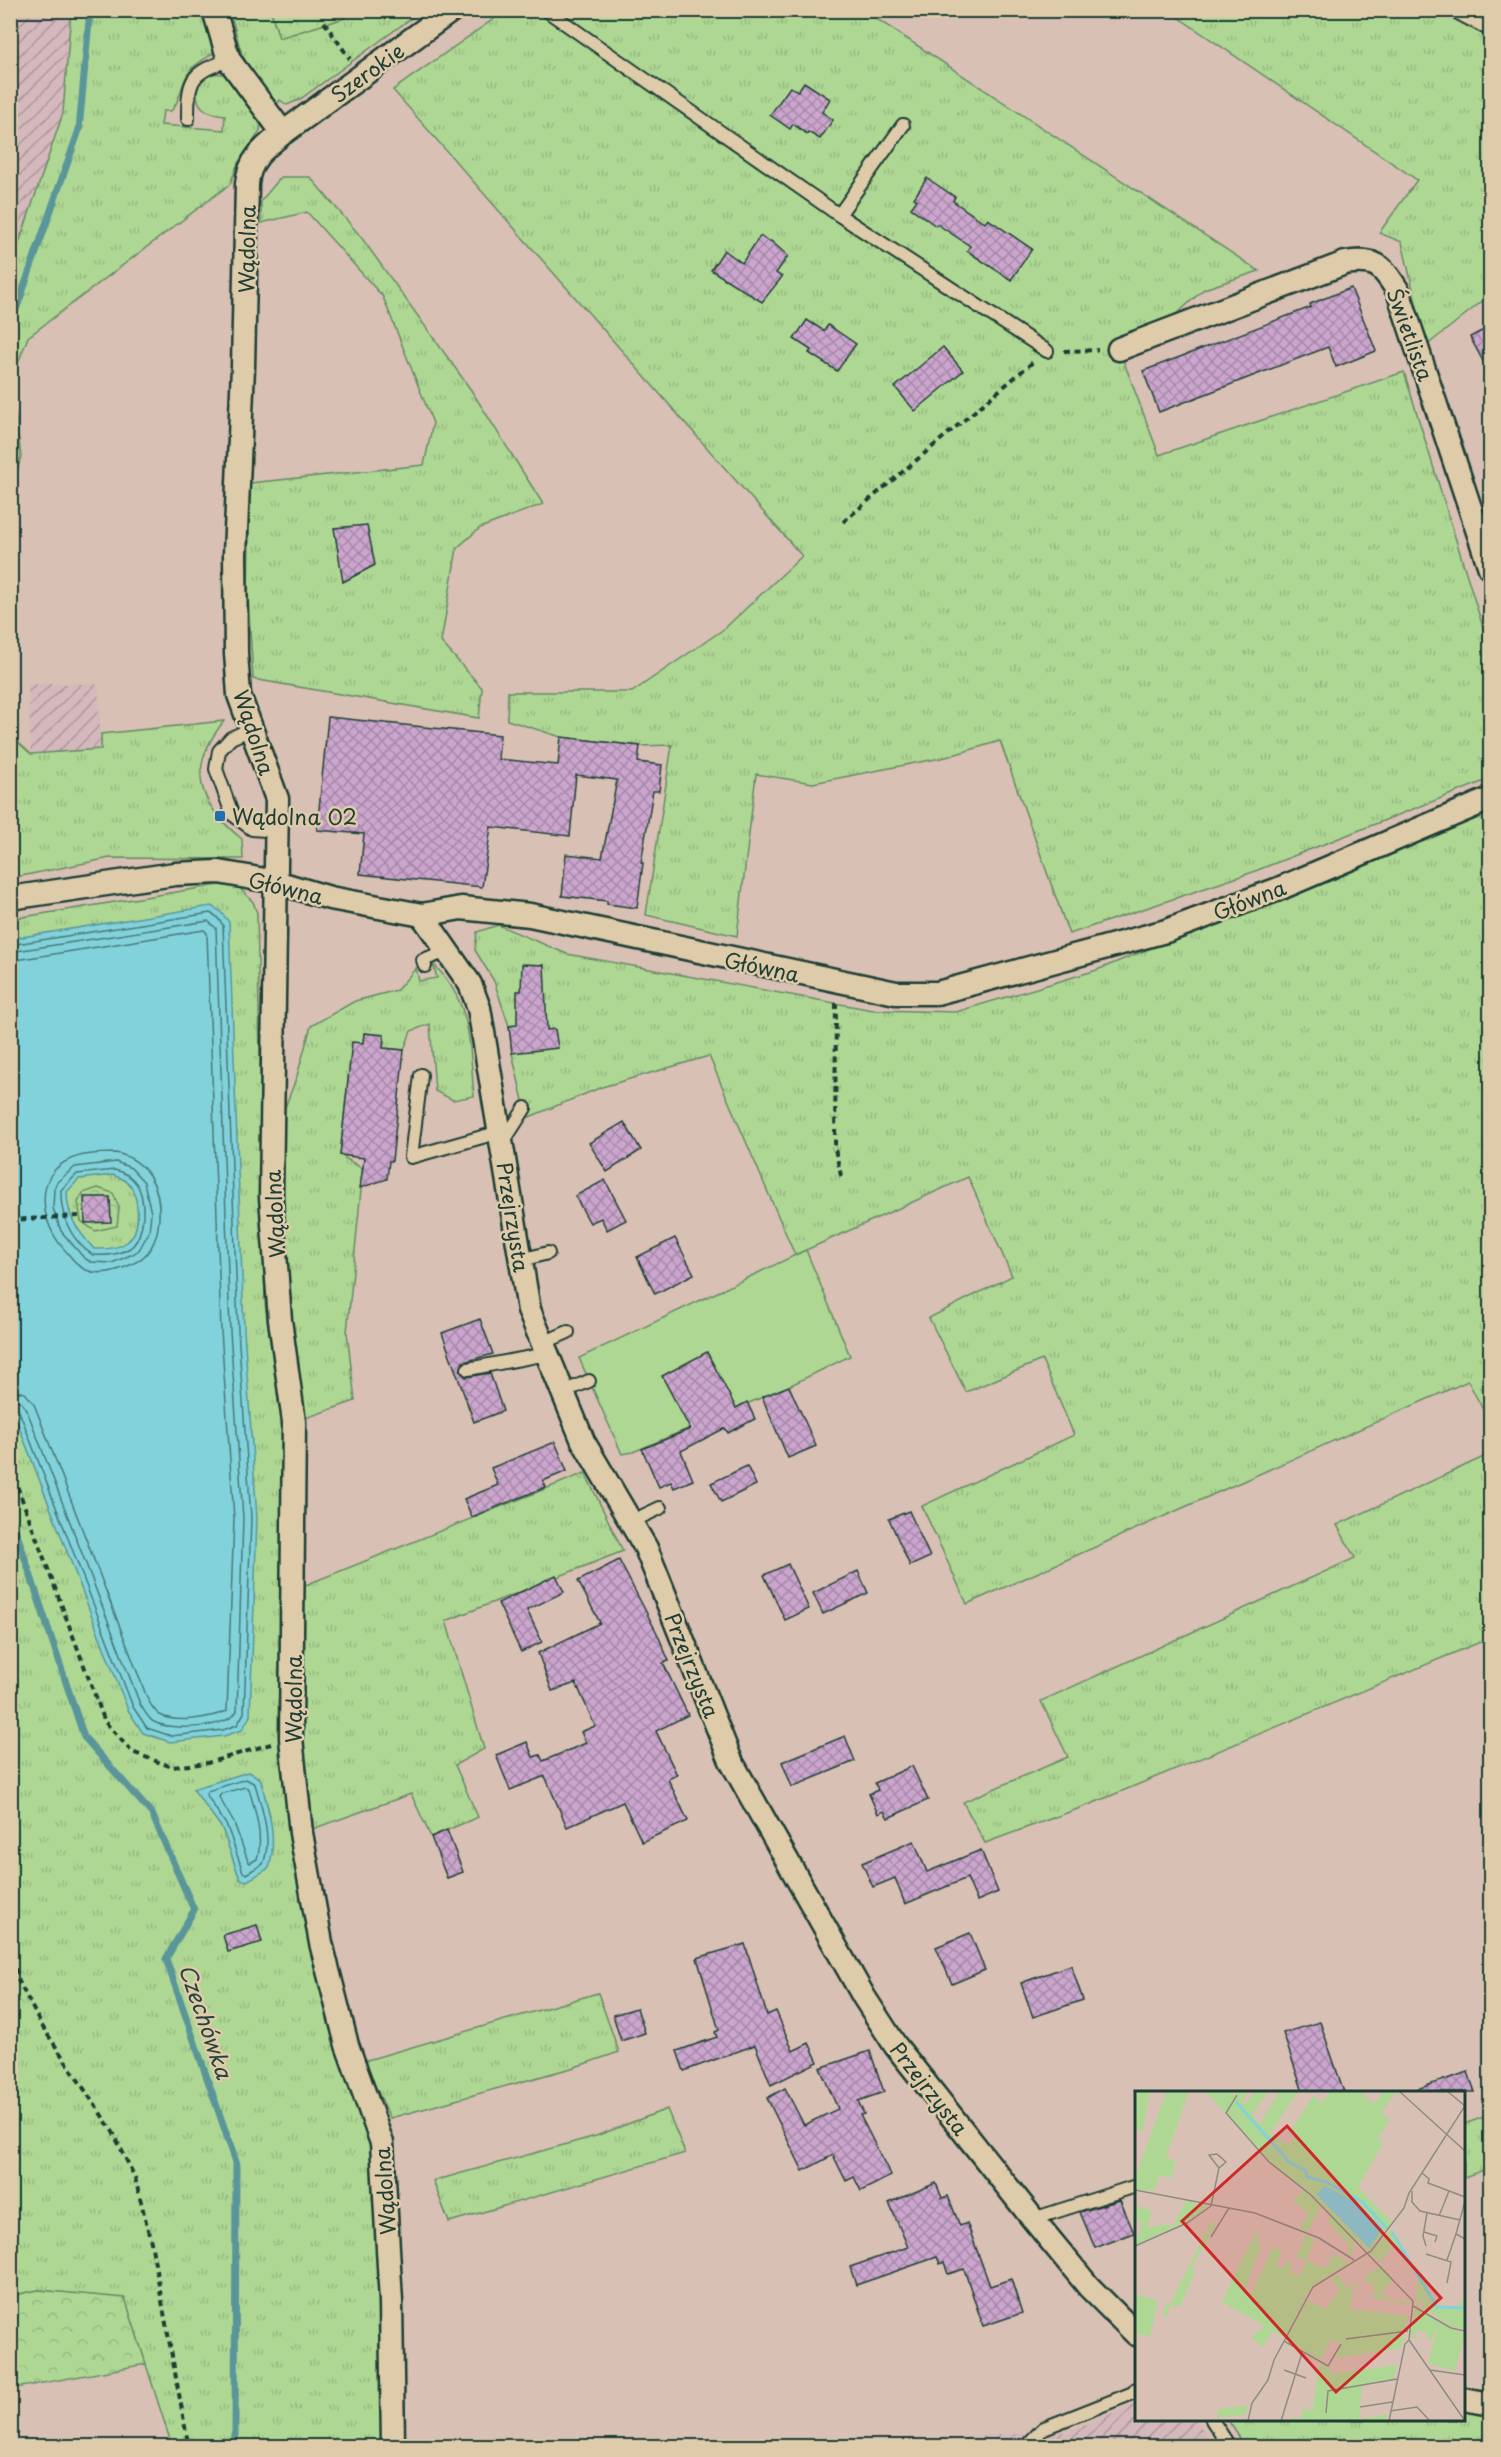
<svg xmlns="http://www.w3.org/2000/svg" width="1501" height="2457" font-family="'Playpen Sans',sans-serif">
  <style>
    .industrial { fill: url(#industrial-furrows) }
    .grass { fill: url(#grass-tufts); stroke: #668a64; stroke-width: 1.5; fill-rule: evenodd }
    .forest { fill: url(#forest-crowns); stroke: #668a64; stroke-width: 1.5 }
    .garden { fill: #aed794; stroke: #668a64; stroke-width: 1.5 }
    .water { fill: #82d2dc; stroke: #5a9699; stroke-width: 1.5; fill-rule: evenodd }
    .lines { fill: none; stroke-linecap: round; stroke-linejoin: round }
    .shore { stroke: #477977; stroke-width: 1.5 }
    .stream { stroke: #5a9699; stroke-width: 7 }
    .building { fill: url(#building-cross-hatch); stroke: #1f3d34; stroke-width: 1.5 }
    .service-casing { stroke: #1f3d34; stroke-width: 16 }
    .minor-casing { stroke: #1f3d34; stroke-width: 27 }
    .path { stroke: #1f3d34; stroke-width: 4; stroke-dasharray: 6 4.5; stroke-linecap: butt }
    .service { stroke: #decba9; stroke-width: 12 }
    .minor { stroke: #decba9; stroke-width: 22 }
    .poi-dot { fill: #1f6fb2; stroke: #decba9; stroke-width: 2 }
    .labels { text-anchor: middle; dominant-baseline: central; stroke-width: 5; stroke-linejoin: round; paint-order: stroke }
    .street-label { font-size: 21px; fill: #1f3d34; stroke: #decba9 }
    .poi-label { font-size: 21px; fill: #1f3d34; stroke: #decba9; text-anchor: start }
    .water-label { font-size: 22px; font-style: italic; fill: #24443c; stroke: #decba9 }
    .inset-river { fill: none; stroke: #82d2dc; stroke-width: 3 }
    .inset-road { fill: none; stroke: #8e8c81; stroke-width: 1.5 }
    .view { fill: #cd2929; fill-opacity: 0.15; stroke: #cd2929; stroke-width: 3 }
    .inset-edge { fill: none; stroke: #1f3d34; stroke-width: 3 }
  </style>
  <defs>
    <pattern id="industrial-furrows" width="10" height="10" patternUnits="userSpaceOnUse" patternTransform="scale(1.5)"><rect width="10" height="10" fill="#d4b8bc"/><path d="M-1 1l2-2M0 10L10 0M9 11l2-2" fill="none" stroke="#ab979a"/></pattern>
    <pattern id="grass-tufts" width="24" height="20" patternUnits="userSpaceOnUse" patternTransform="scale(1.5)"><rect width="24" height="20" fill="#aed794"/><path d="M3 7l-1-3M5 7V3M7 7l1-3M15 17l-1-3M17 17v-4M19 17l1-3" fill="none" stroke="#95b980"/></pattern>
    <pattern id="forest-crowns" width="20" height="18" patternUnits="userSpaceOnUse" patternTransform="scale(1.5)"><rect width="20" height="18" fill="#aed794"/><path d="M2 6a3 3 0 1 1 6 0M12 15a3 3 0 1 1 6 0" fill="none" stroke="#95b980"/></pattern>
    <pattern id="building-cross-hatch" width="8" height="8" patternUnits="userSpaceOnUse" patternTransform="scale(1.5)"><rect width="8" height="8" fill="#cba5cd"/><path d="M0 0l8 8M0 8l8-8" fill="none" stroke="#a488a7"/></pattern>
  </defs>
  <rect width="100%" height="100%" fill="#d8c0b4"/>
  <filter id="ink" filterUnits="userSpaceOnUse"><feTurbulence type="fractalNoise" baseFrequency=".0167" numOctaves="2"/><feDisplacementMap in="SourceGraphic" scale="12" xChannelSelector="R" yChannelSelector="G"/><feConvolveMatrix kernelMatrix="1 2 1 2 8 2 1 2 1" color-interpolation-filters="sRGB"/></filter>
  <g filter="url(#ink)">
    <g class="industrial">
      <polygon points="11,11 71,11 63,113 11,267"/>
      <polygon points="28,684 98,684 101,749 31,754"/>
      <polygon points="1136,2403 1136,2420 1197,2420 1212,2446 892,2446 906,2443 1009,2434 1067,2432"/>
    </g>
    <g class="grass">
      <path d="M71 11H205L215 51C207 59 195 63 189 72 180 84 182 99 171 111H163L161 125 224 130 225 115C220 114 214 114 210 112 185 104 199 61 230 77L262 123 259 133 238 163 230 184 28 337 11 381 21 456 11 497V267L63 113Z"/>
      <polygon points="230,11 271,11 279,37 345,18 343,11 421,11 299,100 287,105 280,100 276,106 250,71 241,52"/>
      <polygon points="505,11 865,11 1259,271 1204,289 1179,312 1119,349 1159,455 1404,372 1490,650 1490,779 1250,873 1069,934 1000,741 946,757 813,783 756,774 737,936 646,915 672,745 640,746 561,737 507,720 508,692 632,692 724,629 802,556 393,90"/>
      <polygon points="1169,11 1490,11 1490,295 1426,346 1402,242 1379,233 1417,180"/>
      <polygon points="281,177 310,177 361,237 471,390 543,504 480,528 457,548 441,642 482,688 479,718 253,679 248,595 250,483 424,465 433,423 383,297 307,212 261,223 261,201"/>
      <path d="M224 721C186 769 197 803 242 839L243 859 110 858 11 878V736L31 754 101 749V734Z"/>
      <polygon points="1490,810 1490,1423 1468,1381 967,1604 922,1506 1074,1435 1042,1360 966,1392 929,1318 1012,1276 968,1177 795,1255 709,1056 602,1087 527,1118 512,1053 509,1026 494,981 475,950 477,932 498,925 567,954 873,1010 956,1012 1097,970"/>
      <path d="M225 884 237 885 253 902 257 913 265 1303 284 1440 279 1756 303 1904 336 2050 376 2155 388 2446H172L125 2299 38 2290 11 2296V919ZM248 1772 260 1778 270 1816 240 1879 222 1828 194 1790Z"/>
      <path d="M433 964C473 1003 469 1044 474 1096L453 1100 435 1091 430 1024 411 1031 404 1050 383 1048 384 1035 364 1033 363 1043H352L340 1155 363 1169 347 1332 355 1401 294 1422 272 1142 297 1076 311 1026 355 1001 397 990 416 968 419 981 437 978Z"/>
      <polygon points="1490,1454 1490,1638 1091,1804 985,1843 963,1802 1068,1757 1041,1701 1355,1558 1337,1525"/>
      <polygon points="585,1473 623,1551 446,1621 484,1749 455,1765 478,1817 431,1837 411,1794 301,1833 293,1590"/>
      <polygon points="598,1993 619,2052 575,2067 390,2118 364,2061"/>
      <polygon points="667,2109 685,2153 449,2222 433,2181 596,2136"/>
      <polygon points="1490,2115 1490,2168 1464,2177 1464,2124"/>
      <polygon points="1464,2411 1490,2415 1490,2446 1245,2446 1228,2420 1464,2420"/>
    </g>
    <g class="forest">
      <polygon points="271,11 343,11 345,18 279,38"/>
      <polygon points="98,1188 113,1193 119,1208 117,1226 95,1231 81,1221 78,1202 83,1193"/>
      <polygon points="38,2290 125,2298 146,2364 16,2388 11,2362 11,2296"/>
    </g>
    <polygon class="garden" points="806,1250 850,1356 789,1386 633,1452 622,1454 579,1358"/>
    <g class="water">
      <path d="M211 906 220 911 229 922 244 1330 257 1518 250 1716 242 1730 224 1736 170 1742 143 1733 128 1710 11 1406 10 939ZM113 1175C120 1178 129 1181 132 1188 139 1203 141 1232 127 1242 117 1249 105 1249 94 1249 78 1231 67 1217 67 1192L79 1179Z"/>
      <path d="M248 1772 260 1778C268 1808 278 1838 269 1868L247 1881 240 1879 222 1828 193 1789Z"/>
    </g>
    <g class="lines">
      <g class="shore">
        <polyline points="10,945 210,913 216,916 223,925 238,1330 251,1518 244,1713 237,1725 223,1730 171,1736 147,1728 133,1707 19,1411 10,1406"/>
        <path d="M10 952 208 921 216 928 230 1331 243 1518 237 1711C227 1729 171 1731 154 1722 148 1719 144 1710 140 1704L26 1408 20 1401 10 1399"/>
        <path d="M10 961 204 930 207 933 221 1331 234 1518 227 1711C209 1718 177 1724 160 1715 155 1712 151 1705 148 1700L34 1404 25 1393 10 1390"/>
        <path d="M116 1153C147 1160 161 1187 159 1218 158 1239 150 1257 130 1265 117 1271 100 1276 86 1270 76 1266 70 1255 63 1248 41 1223 32 1175 71 1159 83 1153 103 1153 116 1153Z"/>
        <polygon points="116,1162 131,1168 144,1182 151,1213 149,1232 139,1250 133,1254 112,1263 91,1262 84,1258 61,1231 53,1208 54,1189 57,1182 75,1167"/>
        <path d="M115 1170C123 1172 130 1175 135 1182 147 1195 146 1237 130 1248 119 1255 106 1256 93 1255 71 1241 60 1216 61 1190L77 1174Z"/>
        <path d="M246 1779 255 1784C262 1809 273 1839 263 1864L246 1874 243 1872 227 1826 206 1794 208 1791Z"/>
        <path d="M245 1787 249 1789C255 1810 264 1838 257 1859L250 1863 248 1861 234 1823 219 1797 221 1794Z"/>
      </g>
      <g class="stream">
        <polyline points="10,327 79,130 90,10"/>
        <polyline points="10,1513 84,1737 152,1814 194,1910 166,1959 236,2162 235,2446"/>
      </g>
    </g>
    <g class="building">
      <polygon points="804,82 830,99 822,112 833,120 820,139 808,132 807,134 793,124 790,129 770,115 790,87 798,91"/>
      <polygon points="927,178 955,197 953,201 985,223 988,219 1032,249 1011,280 967,251 970,246 937,224 936,226 911,208 917,200 914,198"/>
      <polygon points="760,236 768,241 771,241 788,256 776,273 782,277 762,302 711,270 724,250 742,263"/>
      <polygon points="1351,288 1376,351 1336,367 1328,347 1159,412 1143,371 1311,307 1310,304"/>
      <polygon points="807,320 824,331 828,325 856,344 837,371 809,353 811,350 794,339"/>
      <polygon points="1491,326 1491,376 1470,337"/>
      <polygon points="943,347 963,371 915,411 895,387"/>
      <polygon points="367,525 375,565 343,582 334,528"/>
      <polygon points="328,717 500,735 498,759 558,765 561,737 640,746 638,762 662,765 659,791 653,791 641,863 643,863 637,908 607,904 607,901 562,896 566,854 602,858 617,780 576,775 570,836 491,827 482,887 360,874 364,834 317,830"/>
      <polygon points="522,964 544,965 547,1030 555,1029 558,1048 512,1053 509,1026 517,1025 517,991 521,991"/>
      <polygon points="364,1033 384,1035 383,1048 404,1050 392,1161 389,1161 387,1179 360,1188 364,1158 340,1155 352,1042 363,1043"/>
      <polygon points="624,1122 641,1150 607,1172 589,1143"/>
      <polygon points="605,1180 626,1220 607,1230 601,1218 590,1223 575,1196"/>
      <polygon points="84,1197 110,1197 111,1222 85,1223"/>
      <polygon points="675,1238 694,1274 655,1294 637,1257"/>
      <polygon points="480,1319 493,1354 463,1362 460,1371 466,1377 490,1373 503,1411 474,1422 442,1333"/>
      <polygon points="707,1352 736,1408 747,1402 755,1419 728,1433 725,1428 681,1451 693,1480 674,1488 671,1482 659,1487 642,1449 690,1429 662,1376"/>
      <polygon points="789,1386 816,1446 788,1458 762,1397"/>
      <polygon points="555,1442 567,1471 543,1481 546,1487 472,1517 464,1499 498,1485 491,1468"/>
      <polygon points="747,1466 756,1485 721,1502 711,1483"/>
      <polygon points="909,1511 930,1557 910,1566 889,1519"/>
      <polygon points="619,1560 657,1633 669,1661 663,1663 688,1715 656,1731 677,1775 668,1779 688,1821 642,1842 623,1802 567,1827 545,1776 510,1790 496,1755 527,1742 533,1757 540,1755 543,1761 586,1743 581,1732 595,1726 576,1683 552,1691 538,1653 600,1623 578,1581"/>
      <polygon points="788,1564 809,1609 785,1620 764,1575"/>
      <polygon points="858,1571 868,1593 823,1614 813,1593"/>
      <polygon points="556,1575 564,1592 527,1610 542,1642 521,1652 498,1603"/>
      <polygon points="845,1736 855,1761 792,1787 782,1762"/>
      <polygon points="912,1766 928,1800 888,1818 884,1811 878,1814 869,1794 878,1790 875,1783"/>
      <polygon points="447,1830 463,1872 447,1878 431,1837"/>
      <polygon points="914,1841 927,1872 981,1850 998,1892 977,1901 967,1878 905,1904 895,1878 873,1887 862,1863"/>
      <polygon points="257,1925 262,1942 228,1952 223,1935"/>
      <polygon points="970,1933 985,1970 952,1984 936,1947"/>
      <polygon points="745,1944 767,2015 776,2011 793,2051 809,2043 818,2062 771,2085 755,2045 684,2071 677,2051 717,2037 715,2032 719,2030 697,1958"/>
      <polygon points="1071,1965 1083,2000 1033,2017 1021,1983"/>
      <polygon points="637,2008 645,2033 621,2041 613,2015"/>
      <polygon points="1320,2022 1344,2092 1303,2092 1283,2033"/>
      <polygon points="870,2051 884,2092 858,2101 864,2114 860,2115 891,2176 861,2191 854,2177 846,2181 833,2155 803,2171 767,2098 785,2088 804,2125 838,2109 820,2068"/>
      <polygon points="1468,2072 1475,2092 1418,2092 1417,2089"/>
      <polygon points="936,2183 942,2198 948,2196 960,2226 967,2223 990,2286 1011,2279 1022,2313 983,2326 964,2269 948,2274 944,2262 940,2264 937,2257 856,2285 850,2267 908,2247 889,2203"/>
      <polygon points="1120,2200 1134,2233 1095,2248 1080,2212"/>
    </g>
    <g class="lines">
      <g class="service-casing">
        <g id="service">
          <polyline points="546,10 839,215 1047,351"/>
          <polyline points="1452,10 1490,30"/>
          <path d="M188 119C188 78 191 73 229 60"/>
          <polyline points="839,215 903,125"/>
          <polyline points="251,729 231,738 219,751 216,769 232,814 252,829 278,831"/>
          <polyline points="425,966 423,960 447,951"/>
          <polyline points="421,1075 411,1157 500,1132"/>
          <polyline points="502,1144 525,1108"/>
          <polyline points="521,1260 548,1253"/>
          <polyline points="543,1343 568,1332"/>
          <polyline points="468,1369 547,1354"/>
          <polyline points="563,1392 589,1381"/>
          <polyline points="630,1522 660,1508"/>
          <polyline points="1033,2219 1136,2186"/>
          <polyline points="1212,2420 1229,2446"/>
          <polyline points="1026,2446 1044,2428 1133,2393 1136,2389"/>
        </g>
      </g>
      <g class="minor-casing">
        <g id="minor">
          <polyline points="214,10 229,60 283,133"/>
          <path d="M1119 349 1345 263C1377 258 1382 266 1398 291L1490 568"/>
          <polyline points="10,898 175,874 219,872 276,882 330,898 422,915 461,908 530,915 896,993 937,993 1166,931 1276,890 1490,799"/>
          <polyline points="422,915 470,984 479,1008 529,1310 583,1441 646,1548 731,1761 864,1997 895,2045 1033,2219 1089,2287 1136,2334"/>
          <polyline points="1464,2399 1490,2404"/>
          <path d="M393 2446 391 2302 382 2143 347 2045 321 1943 301 1833 291 1738 294 1422 280 1320 271 1197 277 799 239 695 236 653 235 554 243 367 247 184C249 159 264 148 283 133L452 10"/>
        </g>
      </g>
      <g class="path">
        <polyline points="238,15 255,10"/>
        <polyline points="324,22 350,59"/>
        <polyline points="1064,351 1098,350"/>
        <polyline points="843,522 1033,362"/>
        <polyline points="836,1003 835,1149 842,1180"/>
        <polyline points="10,1220 79,1216"/>
        <polyline points="10,1467 105,1722 132,1752 172,1767 207,1763 271,1744"/>
        <polyline points="10,1948 19,1982 42,2026 113,2132 135,2178 151,2242 188,2443"/>
      </g>
      <use href="#service" class="service"/>
      <use href="#minor" class="minor"/>
    </g>
  </g>
  <rect class="poi-dot" x="214" y="810" width="12" height="12" rx="3"/>
  <g class="labels">
    <g class="street-label">
      <text transform="translate(367 72) rotate(-36)">Szerokie</text>
      <text transform="translate(246 249) rotate(-89)">Wądolna</text>
      <text transform="translate(1411 334) rotate(70)">Świetlista</text>
      <text transform="translate(255 732) rotate(72)">Wądolna</text>
      <text transform="translate(286 887) rotate(14)">Główna</text>
      <text transform="translate(1249 899) rotate(-21)">Główna</text>
      <text transform="translate(762 966) rotate(12)">Główna</text>
      <text transform="translate(274 1214) rotate(-93)">Wądolna</text>
      <text transform="translate(514 1217) rotate(81)">Przejrzysta</text>
      <text transform="translate(693 1665) rotate(68)">Przejrzysta</text>
      <text transform="translate(293 1699) rotate(-90)">Wądolna</text>
      <text transform="translate(930 2088) rotate(52)">Przejrzysta</text>
      <text transform="translate(384 2191) rotate(-94)">Wądolna</text>
    </g>
    <g class="poi-label">
      <text x="232" y="816">Wądolna 02</text>
    </g>
    <g class="water-label">
      <text transform="translate(207 2021) rotate(71)">Czechówka</text>
    </g>
  </g>
  <g transform="translate(1135 2091)">
    <rect width="330" height="330" fill="#d8c0b4"/>
    <path d="M0 0H15L8 40 0 38ZM32 0H54L31 66 41 71 36 87 25 84 19 100 4 99 0 98V87ZM70 0H96L101 6V0H114L107 11 110 13 120 0H133L117 25 135 42 142 18 136 14 145 0 162 2 135 42 153 54 161 46 155 41 178 5 188 11 195 0H229L227 4 240 13 248 0H261L247 21 254 29 261 17 243 49 248 52 223 96 257 131 234 160 215 144 220 155 216 165 205 159 212 162 216 156 193 131 196 124 176 102 144 80ZM170 98 186 114 173 141 165 138 173 122 158 110ZM51 110 73 116 51 131 0 154 7 131 0 128V120L5 115 17 120 12 137 32 133 37 136ZM76 131 81 133 56 178 60 180 45 216 35 214 32 226 28 225 31 212 35 213ZM257 138 303 214 322 217 330 204 327 220 330 219V238L318 236 288 217 287 208 283 212 285 216 280 215 283 185 268 161 257 156 245 171 235 162ZM121 140 125 141 121 151 126 153 110 200 116 203 138 156 147 160 141 174 148 177 151 170 158 173 155 181 164 185 172 169 190 178 199 162 214 172 176 196 150 247 137 240 128 256 116 246 130 235 87 211ZM246 175 258 189 247 201 249 205 261 210 271 211 274 208 273 214 237 206 240 197 228 187ZM203 184 212 197 227 190 218 198 215 218 273 225 266 257 201 267 206 253 197 248 185 269 151 249 173 209 190 218 204 200 196 188ZM0 203 23 210 15 246 0 242ZM280 217 304 230 297 249 291 246V241H278L282 247H275ZM323 240 330 243 320 280 312 278ZM185 272 195 277 196 283 262 274 259 288 227 295 224 328 253 323 251 330H157L159 322 158 326 165 328 169 317 177 319ZM113 314 110 324 82 327 84 318Z" fill="#aed794"/>
    <path d="M136 14 147 23 135 42 127 35V29ZM304 230 323 240 312 278 293 272Z" fill="#aed794"/>
    <path d="M171 144 180 148 171 170 161 166Z" fill="#aed794"/>
    <path d="M190 95 222 112 248 137 234 157 181 103Z" fill="#82d2dc"/>
    <path class="inset-river" d="M101 11 154 71 171 80 172 86 191 91 227 111 252 137M257 141 302 216 330 217"/>
    <path class="inset-road" d="M264 0 330 60M102 4 91 22 134 71 176 104 278 210 274 249 270 253 254 330M287 82 294 88 293 92 330 106M0 99 120 122 184 147 219 169M277 100V111L285 120 325 129M330 110 321 143 330 148M76 115 84 77 91 71 82 63 74 64 84 77M304 125 314 100M289 141 302 145 300 151M76 146 94 117M0 155 52 132 76 115M291 155 288 145 292 122M291 163 316 171 312 192M312 169 321 143M278 215 316 237 330 240M211 248 273 240M274 249 330 330M149 250 193 275 206 253M149 279 171 287M295 279 330 284M225 316 257 311M255 320 282 316 295 330M191 322 193 300 262 288M9 330H58M113 330 117 312 133 289 139 269 178 196 236 160 269 117 274 102 330 15 312 0M146 330 167 262"/>
    <path class="view" d="M152 35 306 207 201 301 47 130Z"/>
    <rect width="330" height="330" class="inset-edge"/>
  </g>
  <rect width="1501" height="2457" fill="none" stroke="#decba9" stroke-width="36"/>
  <rect x="18" y="18" width="1465" height="2421" fill="none" stroke="#1f3d34" stroke-width="2" filter="url(#ink)"/>
</svg>
